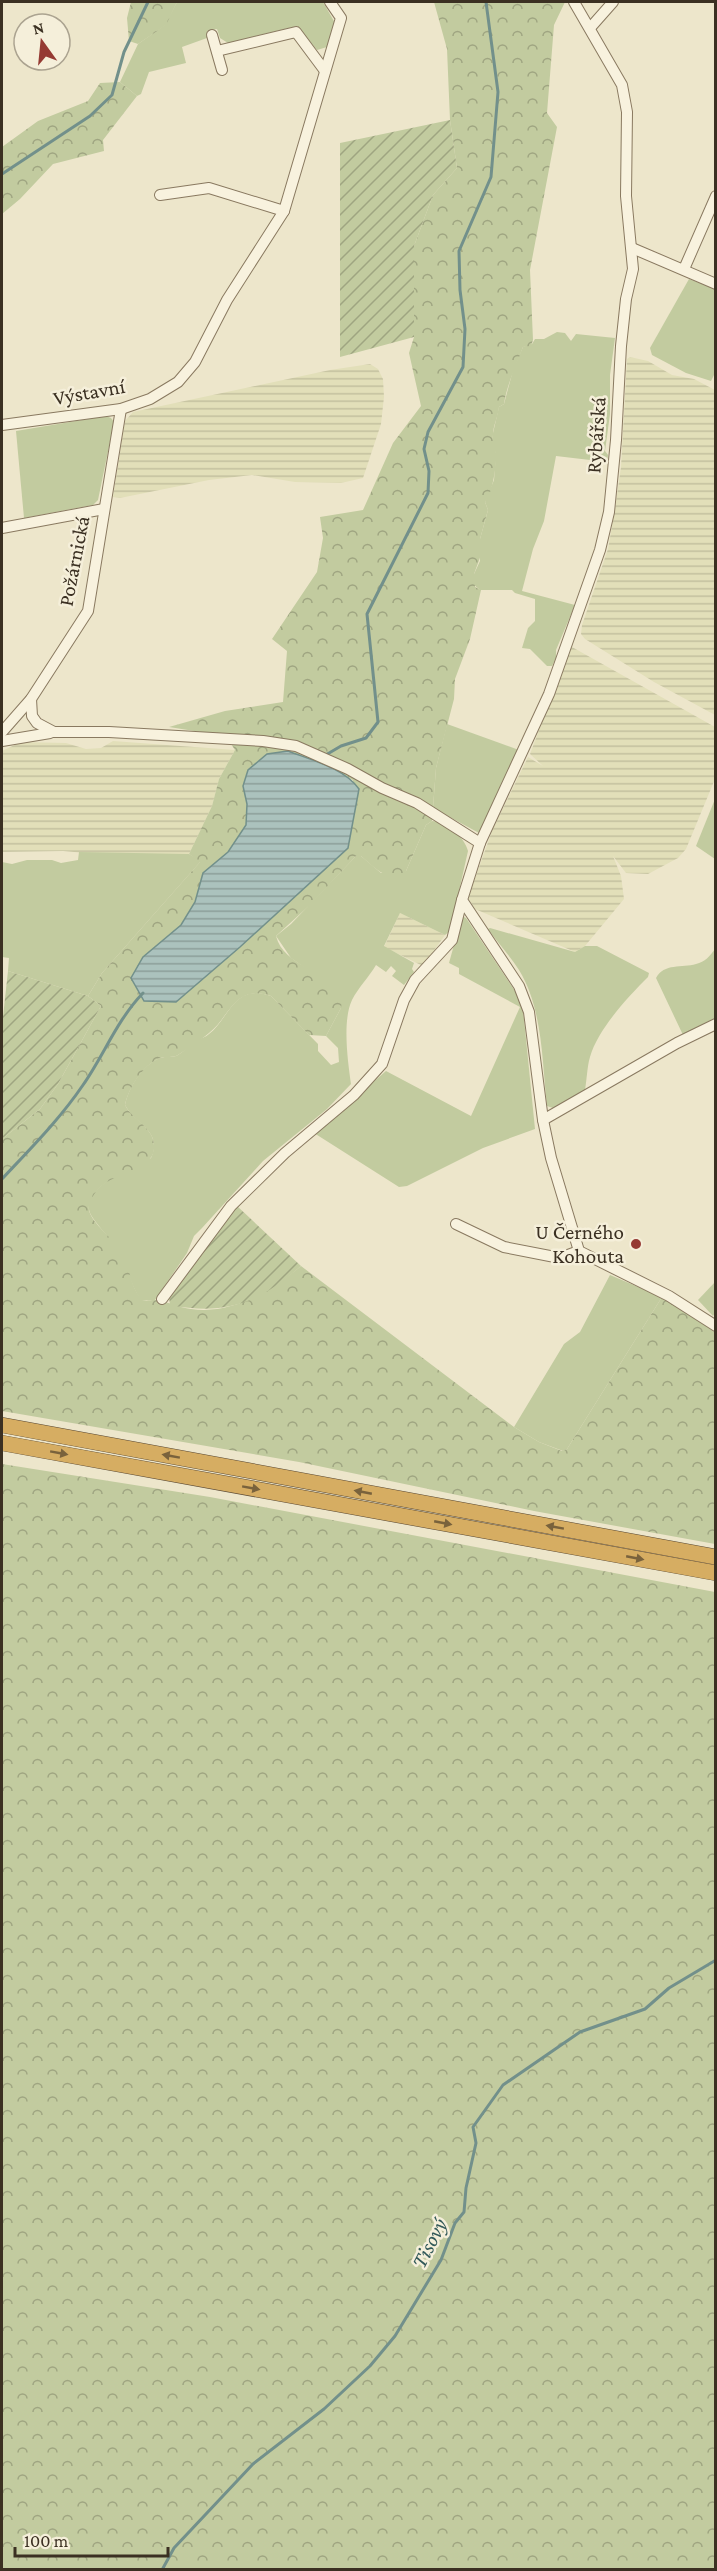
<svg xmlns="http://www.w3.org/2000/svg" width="717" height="2571" font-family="'Crimson Pro',serif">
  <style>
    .farmland { fill: url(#farmland-rules) }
    .grass { fill: #c2cb9f }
    .forest { fill: url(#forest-crowns); fill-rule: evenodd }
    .garden { fill: url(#garden-furrows) }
    .water { fill: url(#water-rules); stroke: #72908b; stroke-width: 1.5 }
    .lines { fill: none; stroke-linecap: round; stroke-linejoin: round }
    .stream { stroke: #72908b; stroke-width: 3 }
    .minor-casing { stroke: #897960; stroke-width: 12 }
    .highway-casing { stroke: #584733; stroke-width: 16 }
    .minor { stroke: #f8f2de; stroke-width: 10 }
    .highway { stroke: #d6ad62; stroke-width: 15 }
    .oneway { fill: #79623c }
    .poi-dot { fill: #953a33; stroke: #f5efda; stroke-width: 2 }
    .labels { text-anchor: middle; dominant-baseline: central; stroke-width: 5; stroke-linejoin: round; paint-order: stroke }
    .street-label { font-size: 21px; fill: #3b3022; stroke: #f5efda }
    .poi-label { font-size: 21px; fill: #3b3022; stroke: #f5efda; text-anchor: end }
    .water-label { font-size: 22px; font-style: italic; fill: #325959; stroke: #f5efda }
  </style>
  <defs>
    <pattern id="farmland-rules" width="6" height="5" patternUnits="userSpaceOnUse" patternTransform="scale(1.5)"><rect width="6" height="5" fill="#e2dfb9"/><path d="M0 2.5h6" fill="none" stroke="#c3c09f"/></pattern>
    <pattern id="forest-crowns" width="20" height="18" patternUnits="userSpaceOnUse" patternTransform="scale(1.5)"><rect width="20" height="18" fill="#c2cb9f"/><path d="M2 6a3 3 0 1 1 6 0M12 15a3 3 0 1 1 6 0" fill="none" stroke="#9fa581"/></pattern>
    <pattern id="garden-furrows" width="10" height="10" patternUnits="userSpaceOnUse" patternTransform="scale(1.5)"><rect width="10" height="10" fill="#c2cb9f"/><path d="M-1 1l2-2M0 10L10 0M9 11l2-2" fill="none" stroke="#9fa581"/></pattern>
    <pattern id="water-rules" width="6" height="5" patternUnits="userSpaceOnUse" patternTransform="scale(1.5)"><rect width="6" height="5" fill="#abc2bd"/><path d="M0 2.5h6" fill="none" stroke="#8c9e99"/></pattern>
  </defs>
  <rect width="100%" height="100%" fill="#ede6cb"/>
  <g class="farmland">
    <polygon points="630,357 648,361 672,375 694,379 715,390 715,715 654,682 585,639 581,634 582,625 608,549 615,509 621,467 627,359"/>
    <polygon points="370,364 378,369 383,379 384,397 381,424 363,478 341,483 295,482 252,475 209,480 120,498 113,497 125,421 133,412 330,370"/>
    <polygon points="572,647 715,727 715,779 686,849 678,858 648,874 626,873 613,856 621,876 624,899 585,946 575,952 475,909 468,898 492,831 528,757 543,766 530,754 569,651"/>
    <polygon points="113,741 235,750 219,779 212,806 189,854 96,854 63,851 2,852 2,751 21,742 66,743 86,749 101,748"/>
    <polygon points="400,913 445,935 423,966 384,947"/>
  </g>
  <g class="grass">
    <polygon points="177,2 323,2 335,23 327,47 317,50 297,26 228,43 220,38 217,29 207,31 207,38 182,47 186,63 149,72 141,94 137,96 120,82 138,44 165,25"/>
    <polygon points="689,279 715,289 716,371 711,381 686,373 652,355 650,348"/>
    <polygon points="557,332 565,333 571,341 576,334 615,338 610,375 610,414 605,451 608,455 607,462 556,456 544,521 533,549 522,591 575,605 556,650 556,658 552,666 547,666 530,649 522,648 528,628 535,621 535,599 515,593 512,590 480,590 474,585 474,574 480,561 480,539 488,510 485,502 494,480 496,454 492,443 493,433 499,407 504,404 513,370 523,347 532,344 535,339 544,339"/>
    <polygon points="106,416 111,418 114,422 98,500 93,505 24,518 16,431"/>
    <polygon points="447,724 519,750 479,833 433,808 436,768"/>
    <polygon points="715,799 715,859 696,846"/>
    <path d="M432 821C447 821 465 838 468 851L450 931 445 935 400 913 384 946 414 963 412 969 414 972 404 985 392 976 396 971 391 966 386 972 376 965C369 977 358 988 352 1000 342 1021 348 1062 351 1084L327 1109 263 1161 202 1228 194 1236 187 1253 155 1300H141C130 1285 128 1266 118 1250 111 1239 94 1222 90 1213 80 1186 134 1168 151 1158 163 1130 136 1126 125 1105 129 1087 142 1065 160 1058 166 1056 173 1058 178 1055 185 1051 190 1044 197 1040 201 1038 206 1037 209 1034 229 1019 234 982 271 996L318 1044V1051L331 1065 339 1062 338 1048 326 1036 341 1008 308 970 291 958 276 936 291 924 356 856H361L381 873 406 871 426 825Z"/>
    <polygon points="79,852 189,854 201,861 102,973 88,996 8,971 9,958 2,957 2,862 12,864 27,860 52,860 61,863 78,860"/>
    <polygon points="462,916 466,918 517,994 523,1009 535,1129 483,1148 407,1186 399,1187 314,1133 386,1071 471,1116 520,1007 459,974 459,968 449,963"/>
    <path d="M490 928 575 952 585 946H597L649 973 648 977C628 997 598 1029 590 1057 587 1067 587 1079 585 1090L553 1108 547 1106C542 1062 543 1009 519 970 510 956 498 943 488 929Z"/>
    <path d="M715 949V1018L683 1035 656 978C664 963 682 968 696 964 705 962 710 956 715 949Z"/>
    <polygon points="610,1275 662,1297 567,1449 563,1451 539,1442 514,1427 564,1344 580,1332"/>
    <polygon points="715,1282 715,1313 713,1316 698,1300"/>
  </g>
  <g class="forest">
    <polygon points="131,2 177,2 166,25 138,44 129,41 127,18"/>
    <path d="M434 2H565L554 25 547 113 557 127 530 270 533 340 531 346 523 347C516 366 507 384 504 404L499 407C498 417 493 426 493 435 492 443 495 446 496 453 497 465 492 495 485 502L488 510 480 539 481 555 474 574 475 587 481 590 470 639 455 679 454 699 436 768 432 821 426 825 406 871C389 885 374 867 361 856H356L311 904 276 936C284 967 327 970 343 994L341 1008 326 1036 309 1035 271 996C235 983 229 1018 209 1033 202 1039 186 1050 178 1055 173 1058 166 1056 160 1058 143 1065 129 1087 125 1105 133 1121 156 1128 154 1149 153 1171 109 1172 95 1193 92 1197 88 1205 89 1210 91 1223 116 1241 123 1254 131 1271 129 1284 142 1300 147 1301 150 1300 155 1300 167 1301 179 1308 191 1309 232 1315 271 1291 301 1266L514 1427 539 1442 562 1451 567 1449 662 1297 715 1332V1544L534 1511 299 1462 2 1411V1139L40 1109 58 1084 101 1006 88 996 102 973 200 862 189 854 212 806 219 779 235 750 226 736 169 727 225 711 283 702 287 651 272 639 317 572 323 538 320 517 363 510 393 443 421 406 409 353 414 337V246L433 195 457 168 450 120 447 49ZM319 762 353 780 348 848 240 947 176 1002 143 957 181 925 195 902 203 873 228 852 246 825 247 804 243 786 248 770Z"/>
    <polygon points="120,82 137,96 103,140 104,151 53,164 20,199 2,214 2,147 38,121 88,101 100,83"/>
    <polygon points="2,1464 210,1497 715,1592 715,2569 2,2569"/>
  </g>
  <g class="garden">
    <polygon points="450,120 457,168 433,195 414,246 414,337 340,357 340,143"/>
    <polygon points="8,971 88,996 101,1006 58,1084 40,1109 2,1139 2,1026"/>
    <path d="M236 1205 301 1266C259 1303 225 1316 170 1305L169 1297Z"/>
  </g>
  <path class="water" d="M288 751C311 760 344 768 359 789L348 848 240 947 176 1002 144 1001 131 978 143 957 181 925 195 902 203 873 228 852 246 825 247 804 243 786 248 770 267 754Z"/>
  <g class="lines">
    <g class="stream">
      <polyline points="2,174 90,116 112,95 124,52 148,2"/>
      <polyline points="324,756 341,746 366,738 378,722 367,614 428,493 429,471 424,449 428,432 463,367 465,329 460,290 459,251 491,177 498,92 486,2"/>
      <path d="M2 1179C30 1149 60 1119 83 1085 104 1055 117 1020 143 993"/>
      <polyline points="162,2570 174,2548 253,2464 324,2409 370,2366 395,2336 441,2260 455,2223 464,2212 466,2188 476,2143 473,2127 503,2085 580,2032 645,2009 669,1988 716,1960"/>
    </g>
    <g class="minor-casing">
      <g id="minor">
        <polyline points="574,2 622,85 627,112 626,196 633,269 626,299 621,346 616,440 609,512 600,550 549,694 480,843 462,900 519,986 529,1012 543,1120 551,1158 579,1251 669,1296 716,1326"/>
        <polyline points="590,28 613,2"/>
        <polyline points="212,35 222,70"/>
        <polyline points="217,51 296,32 325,71"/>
        <polyline points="160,195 209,188 284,211"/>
        <polyline points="632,248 716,284"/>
        <polyline points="684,269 716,196"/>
        <polyline points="2,425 121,409 150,399 178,382 195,362 227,300 284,211 341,18 330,2"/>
        <polyline points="2,528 104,509"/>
        <polyline points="31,699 32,716 37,723 54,732 109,732 263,741 296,746 348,769 382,788 417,803 480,843"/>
        <polyline points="2,732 31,699 88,611 121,409"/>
        <polyline points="2,741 50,733"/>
        <polyline points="543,1120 677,1043 716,1024"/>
        <polyline points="456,1224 504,1247 560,1258 579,1251"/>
        <polyline points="162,1299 231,1206 285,1153 354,1095 382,1064 404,1000 415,980 452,940 462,900"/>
      </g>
    </g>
    <g class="highway-casing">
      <g id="highway">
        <polyline points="2,1425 716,1557"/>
        <polyline points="2,1443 716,1573"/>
      </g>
    </g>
    <use href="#minor" class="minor"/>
    <use href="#highway" class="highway"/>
  </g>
  <defs><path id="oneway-solid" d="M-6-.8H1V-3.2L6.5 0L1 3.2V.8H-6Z" transform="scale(1.5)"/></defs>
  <g class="oneway">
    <use href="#oneway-solid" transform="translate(59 1453) rotate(10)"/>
    <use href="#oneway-solid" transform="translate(171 1456) rotate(-170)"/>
    <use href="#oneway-solid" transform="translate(251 1488) rotate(10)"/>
    <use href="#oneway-solid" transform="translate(363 1492) rotate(-169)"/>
    <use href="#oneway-solid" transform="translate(443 1523) rotate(11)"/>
    <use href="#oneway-solid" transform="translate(555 1527) rotate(-170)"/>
    <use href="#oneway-solid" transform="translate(635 1558) rotate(11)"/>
  </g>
  <circle class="poi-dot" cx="636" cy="1244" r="6"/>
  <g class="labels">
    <g class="street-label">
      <text transform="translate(89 392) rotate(-10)">Výstavní</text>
      <text transform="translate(596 435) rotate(-86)">Rybářská</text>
      <text transform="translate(74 561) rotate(-79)">Požárnická</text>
    </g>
    <g class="poi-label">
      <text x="624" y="1232">U Černého<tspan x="624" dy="24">Kohouta</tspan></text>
    </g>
    <g class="water-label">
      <text transform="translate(429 2243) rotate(-63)">Tisový</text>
    </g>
  </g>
  <rect width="717" height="2571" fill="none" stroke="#3b3022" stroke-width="6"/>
  <g transform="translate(42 42) rotate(345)"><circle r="28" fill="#f5efda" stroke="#aba390" stroke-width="1.5"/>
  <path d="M0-4.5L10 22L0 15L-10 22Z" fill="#953a33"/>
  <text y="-9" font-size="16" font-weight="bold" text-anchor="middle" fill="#3b3022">N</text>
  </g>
  <path d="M15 2547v9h153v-9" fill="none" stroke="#3b3022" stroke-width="3"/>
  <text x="24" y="2547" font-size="18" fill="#3b3022" stroke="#f5efda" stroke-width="4.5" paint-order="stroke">100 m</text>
</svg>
